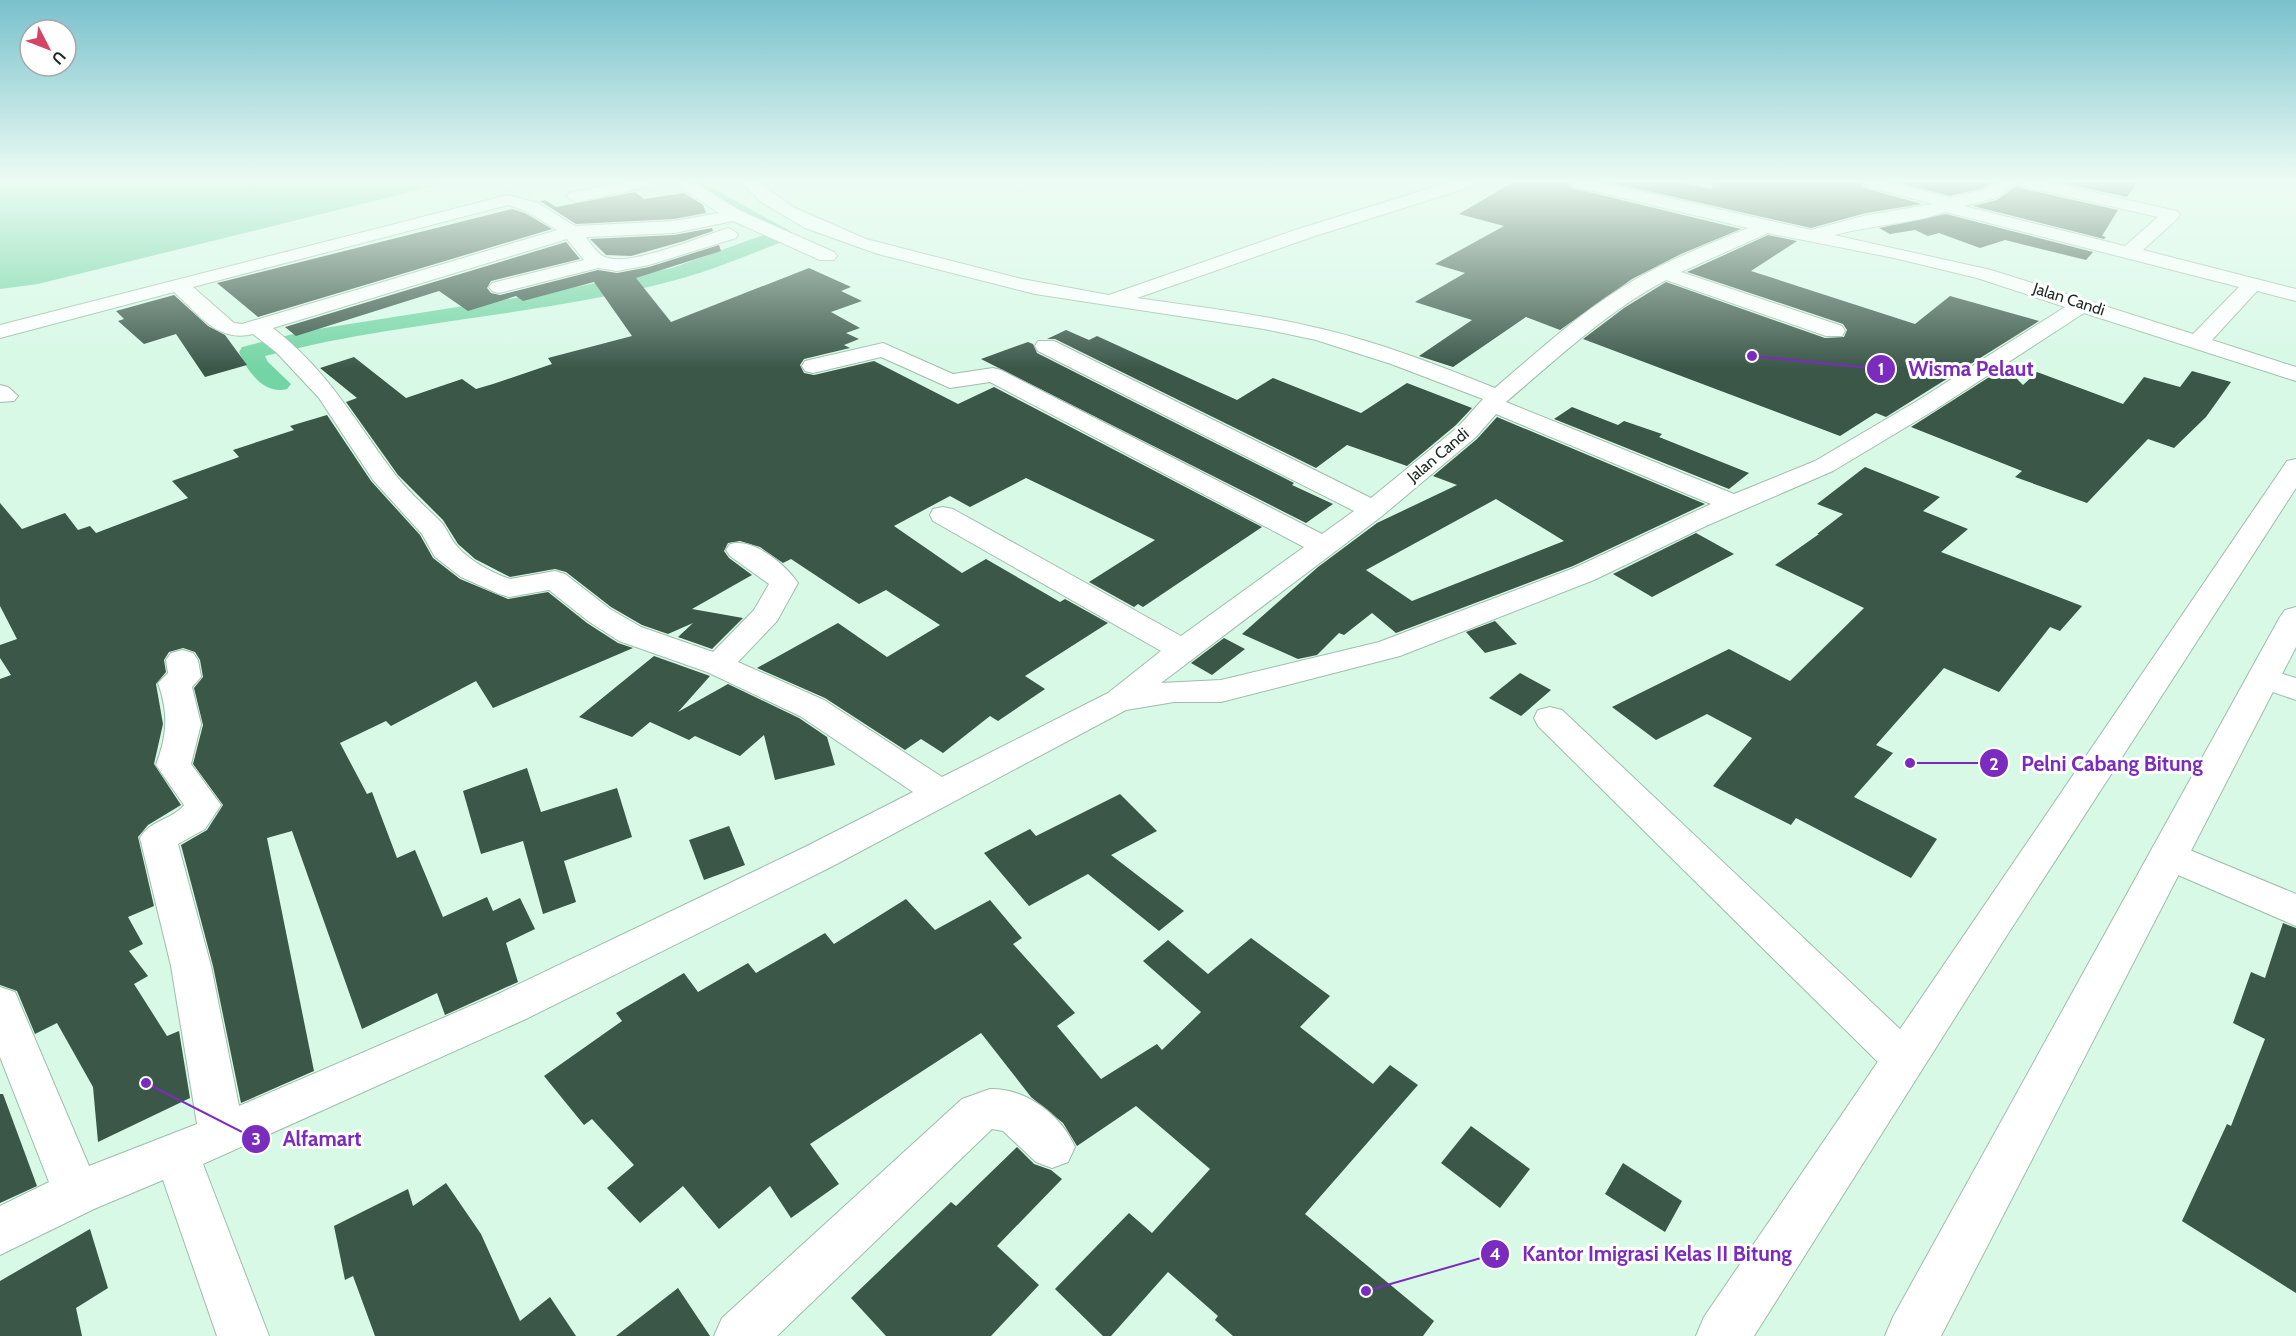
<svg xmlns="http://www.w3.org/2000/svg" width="2296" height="1336" font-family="Cabin,sans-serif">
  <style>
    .water { fill: #73d5a5 }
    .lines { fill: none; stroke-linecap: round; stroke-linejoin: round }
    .canal { fill: #73d5a5; fill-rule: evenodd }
    .building { fill: #3a5748; fill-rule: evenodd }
    .minor-casing { stroke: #9dbeac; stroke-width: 2 }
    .trunk-casing { stroke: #9dbeac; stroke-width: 2 }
    .minor { fill: #fff; fill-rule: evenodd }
    .trunk { fill: #fff; fill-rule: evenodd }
    .labels { text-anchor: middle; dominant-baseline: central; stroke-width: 6; stroke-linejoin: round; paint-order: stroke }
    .far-street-label { font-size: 16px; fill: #1c2922; stroke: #fff }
    .leader { fill: none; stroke: #7b2cbf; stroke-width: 2 }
    .callout-dot { fill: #7b2cbf; stroke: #fff; stroke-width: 2 }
    .mark-label { font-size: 18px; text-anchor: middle; font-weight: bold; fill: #fff }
    .callout-label { font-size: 21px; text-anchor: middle; font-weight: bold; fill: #7b2cbf; stroke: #fff; stroke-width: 6; stroke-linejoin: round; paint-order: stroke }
  </style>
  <rect width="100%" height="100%" fill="#d7f9e6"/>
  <polygon class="water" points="0,182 451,182 38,284 0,289"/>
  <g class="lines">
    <path class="canal" d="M679 182H701L790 231 793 235 790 239C755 252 719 268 683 278 546 316 402 320 265 356L268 362 291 384 287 389C264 395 247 371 239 352L242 347 305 331 540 294 672 268 766 234 681 186Z"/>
  </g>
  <g class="building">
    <polygon points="1513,182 1569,182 1572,188 1741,229 1681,254 1632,279 1560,330 1526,317 1453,367 1419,356 1472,320 1415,302 1465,273 1435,264 1504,226 1459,214"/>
    <polygon points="1608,182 1681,182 1712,189 1713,182 1861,182 1864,188 1922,204 1866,213 1811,228"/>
    <polygon points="1897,182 1994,182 1983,188 1950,196"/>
    <polygon points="2057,182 2137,182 2127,197"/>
    <polygon points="2018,185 2020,188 2118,210 2102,236 2106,237 2104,239 1973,206 1997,200"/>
    <polygon points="635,192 644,199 684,193 703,205 706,213 674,219 576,224 540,201 545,200 556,207"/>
    <polygon points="512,209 525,213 552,229 258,317 217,283"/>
    <polygon points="1946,214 2093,252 2086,260 2005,240 1980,248 1939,233 1928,236 1915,230 1890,234 1879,228"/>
    <polygon points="712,228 713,231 684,241 631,256 606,255 590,239 674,235"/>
    <polygon points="1768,235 1797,241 1751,271 1915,324 1950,296 2039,321 1886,417 1876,413 1840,436 1583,339 1624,308 1666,282 1825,338 1844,337 1847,330 1843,324 1687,272"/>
    <polygon points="566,242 580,259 491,281 487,288 491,293 500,295 598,270 617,273 649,267 719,245 721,251 636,278 671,322 809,268 851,287 841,291 862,301 831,312 860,328 846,333 859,339 844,345 850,348 804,359 800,365 804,373 814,375 874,361 958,404 994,387 1262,527 1143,607 1138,604 1134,607 1089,582 1155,540 1026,478 970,507 950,496 894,526 962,573 986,559 1060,602 1065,599 1108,623 1025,676 1045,689 998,721 990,716 943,753 921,739 905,750 825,698 757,668 838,623 887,657 940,625 886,590 859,604 791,559 783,563 760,547 740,541 728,543 724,551 729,558 752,575 692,609 743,618 712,649 678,637 693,623 668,634 642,625 611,607 566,572 555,569 510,577 504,574 475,559 458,544 443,520 398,475 346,402 357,398 320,368 354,357 406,398 462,379 476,389 493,384 552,364 548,358 632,336 594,282 523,301 516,296 468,311 439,291 296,336 285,327"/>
    <polygon points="174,295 208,326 225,335 247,365 205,377 176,334 144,344 118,321 124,319 116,311"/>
    <polygon points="1066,330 1089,340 1097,336 1237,400 1273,378 1361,413 1407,383 1472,408 1456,425 1407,466 1347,445 1316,468 1055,339 1047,339"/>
    <polygon points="1028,342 1033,344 1037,353 1294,483 1292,485 1333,504 1306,523 981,359"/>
    <polygon points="2005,367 2023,385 2037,372 2123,404 2144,377 2180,387 2192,371 2231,382 2206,417 2174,448 2148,439 2087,503 2015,477 2022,471 1911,427"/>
    <polygon points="1572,407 1618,425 1624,421 1662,434 1659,437 1749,473 1729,489 1554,419"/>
    <polygon points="327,415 371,481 420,535 433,558 460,579 508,599 548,592 587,623 618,643 633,648 493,708 476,681 391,726 386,721 340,743 367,794 372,792 397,858 415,850 443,917 487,897 493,911 520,898 535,929 506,943 518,982 445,1015 437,993 362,1029 292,831 267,838 314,1071 241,1103 213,966 181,845 207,830 223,805 193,764 203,725 194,688 203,677 200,660 195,652 183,648 169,652 164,660 166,672 156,684 163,724 154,764 181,805 148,825 138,837 154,906 128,917 143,944 129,951 148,976 134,984 167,1036 179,1031 190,1098 98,1142 93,1087 57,1023 35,1034 17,991 0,985 0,679 11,675 0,658 0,645 17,639 0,606 0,503 22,529 65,513 78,530 90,526 96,533 188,498 172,481 239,457 233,450 294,430 290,426"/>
    <path d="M1497 417 1705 504 1573 566 1396 633 1372 613 1344 635 1339 633 1317 655 1298 659 1242 634 1318 567 1377 523 1457 485 1433 476 1477 439ZM1496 499 1564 541 1412 601 1366 570Z"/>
    <polygon points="1865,467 1940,497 1923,511 1968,529 1941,552 2082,606 2060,631 2050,627 1999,692 1944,668 1876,745 1893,753 1854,797 1937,839 1911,878 1796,818 1791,825 1713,786 1752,738 1707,714 1656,740 1612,707 1729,649 1790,681 1864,608 1775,565 1819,534 1817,534 1843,514 1817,504"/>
    <polygon points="1696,533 1734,554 1652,597 1613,574"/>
    <polygon points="1495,621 1517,644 1485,653 1466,632"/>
    <polygon points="1224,638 1245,649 1212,675 1191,663"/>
    <polygon points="654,656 710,676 678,712 728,684 799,718 827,737 835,765 775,780 764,735 740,756 695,736 689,740 650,722 632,737 579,717"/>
    <polygon points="1520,673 1551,690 1521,716 1489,698"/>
    <polygon points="527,768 541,812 617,788 632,837 564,861 576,902 543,914 523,841 481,854 463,791"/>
    <polygon points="1120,794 1157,831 1111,855 1184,911 1159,931 1088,874 1029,906 984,853 1030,829 1036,836"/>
    <polygon points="729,826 745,865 704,880 689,840"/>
    <polygon points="906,899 935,930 990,900 1022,938 1013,944 1075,1013 1057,1026 1101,1079 1157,1044 1162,1050 1201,1012 1143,961 1168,940 1208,974 1251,938 1330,996 1300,1027 1373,1084 1390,1065 1418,1085 1305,1214 1434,1321 1423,1336 1233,1336 1215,1320 1218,1316 1168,1272 1111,1336 1103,1336 1055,1289 1129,1213 1152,1233 1210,1169 1136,1106 1077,1146 1063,1123 1031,1097 981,1033 810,1144 839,1184 791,1218 770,1186 719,1229 683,1186 640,1223 607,1188 634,1165 592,1119 584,1125 544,1076 622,1021 616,1013 684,973 698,992 748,963 756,973 825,933 834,944"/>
    <polygon points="2283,923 2296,928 2296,1293 2182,1221 2227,1124 2231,1126 2265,1039 2233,1023 2251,972 2265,978"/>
    <polygon points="0,1094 3,1094 37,1186 0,1203"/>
    <polygon points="1471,1126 1530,1169 1500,1208 1441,1163"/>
    <polygon points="1017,1147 1034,1164 1051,1170 1062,1179 997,1246 1039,1285 991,1336 886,1336 851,1298 951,1202 956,1206"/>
    <polygon points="1623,1163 1682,1201 1665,1232 1605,1194"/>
    <polygon points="446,1183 481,1234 520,1321 550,1297 576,1336 375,1336 353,1276 345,1280 334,1226 408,1189 413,1206"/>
    <polygon points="90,1229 108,1288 76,1308 82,1336 0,1336 0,1281"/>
    <polygon points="678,1288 710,1336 616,1336"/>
  </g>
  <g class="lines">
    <g class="minor-casing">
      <g id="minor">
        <polygon points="623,182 655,182 652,186 576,202 567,197 570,193"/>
        <path d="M672 182H693L741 211 834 252 837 256 834 260H820L733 221 674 233 586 237C591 244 597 254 605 257 629 268 703 235 729 228L738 234 736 238 649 265 617 271 598 268 499 293 492 291 489 287 492 283 584 260 567 239 273 328C327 370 351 415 391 469 405 489 424 505 441 522 447 529 450 538 456 545 468 560 492 573 510 579L555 571 565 574 610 609 641 627 713 652 754 610 769 584 730 556 726 550 730 544C754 538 785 564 798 583L777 621 738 662 824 700 942 777 1108 693 1161 651 933 521 930 515 933 509 943 507 953 509 1181 636 1304 547 990 382 950 388 881 357 813 373 805 371 802 366 805 361 883 343 953 374 993 368 1001 370 1322 534 1354 511 1038 351 1035 346 1038 341H1054L1371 498 1458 427 1483 399 1391 364 1316 340 1264 329 1035 294 878 254 805 228 761 202 740 182H758L795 208 866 239 1022 279 1109 295 1298 229 1450 182H1475L1473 186 1312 237 1137 298C1199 307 1261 314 1322 329 1381 343 1438 365 1495 388 1535 354 1574 318 1618 290 1658 264 1704 246 1748 228L1573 186 1571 182H1599L1811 230 1867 215 1933 204 1865 186 1863 182H1889L1950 198 1984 190 1998 182H2048L2177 211 2180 215 2177 219 2143 250 2296 289V301L2257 291 2212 340 2296 367V381L2084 313 1933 411 1833 471 1706 526 1594 580 1400 656 1221 702H1174L1126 710 831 867 526 1019 203 1164 269 1336H217L163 1180 94 1209 0 1255V1206L49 1182 0 1057V987L15 992 89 1166 197 1124 171 966 140 838C150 820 172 820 184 805L156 765C167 735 169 714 158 683L168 673 166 660 171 653 182 650 193 653 198 660 201 677 192 687 201 724 191 764 221 805 205 829 178 844 211 966 239 1106 496 995 805 847 913 792 800 716 707 672 619 641 588 621 549 590 509 597 499 594 461 577 435 557 422 534 373 480 319 398 277 353 253 334C217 343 199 314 174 292L0 338V325L508 195 538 203 575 226 674 221 719 213ZM2018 182 2021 186 2158 217 2125 246 1964 206 1996 198ZM508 205 526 211 557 230 242 324 234 323 193 287ZM1946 212 2239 287 2193 334 1991 270 1834 235C1871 225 1911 224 1946 212ZM1768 233 1894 258 1977 278 2065 307 1917 401 1815 461 1734 494 1506 402C1558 358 1606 312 1666 280L1826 336H1842L1845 331 1842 326 1681 272ZM1496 414 1711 504 1574 568 1379 642 1221 680 1161 683 1382 516 1476 437Z"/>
        <polygon points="0,385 8,387 18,396 14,401 0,402"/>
        <polygon points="2263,668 2296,678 2296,700 2252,685 2247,678 2252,671"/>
        <polygon points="1550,707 1562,710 1918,1046 1925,1059 1918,1072 1903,1078 1888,1072 1538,726 1534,718 1538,710"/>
        <polygon points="2168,841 2296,894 2296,926 2155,865 2149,855 2155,845"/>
        <path d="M990 1089C1026 1088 1061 1115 1075 1147L1068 1162 1052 1168 1036 1162 1003 1131 992 1129 777 1336H714L722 1318 962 1099Z"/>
      </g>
    </g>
    <g class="trunk-casing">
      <g id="trunk">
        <polygon points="2296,459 2296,488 2002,943 1754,1336 1696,1336 1704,1317 2287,461"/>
        <polygon points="2296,607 2296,647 1941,1336 1885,1336 1893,1317 2280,617 2285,610"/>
      </g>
    </g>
    <use href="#minor" class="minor"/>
    <use href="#trunk" class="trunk"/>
  </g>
  <linearGradient id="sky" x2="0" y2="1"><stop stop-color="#79c1cd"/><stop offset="0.49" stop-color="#edfcf4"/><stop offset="1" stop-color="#edfcf4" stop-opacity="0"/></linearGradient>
  <rect width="2296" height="369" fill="url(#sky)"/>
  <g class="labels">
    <g class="far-street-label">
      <text transform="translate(2069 299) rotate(18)">Jalan Candi</text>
      <text transform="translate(1438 455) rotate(-40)">Jalan Candi</text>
    </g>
  </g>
  <path class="leader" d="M1752 356L1881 369M1910 763L1994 763M146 1083L256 1139M1366 1291L1495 1254"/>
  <g class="callout-dot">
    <circle cx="1752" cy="356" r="6"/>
    <circle cx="1910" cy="763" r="6"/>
    <circle cx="146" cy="1083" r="6"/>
    <circle cx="1366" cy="1291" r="6"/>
    <circle cx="1881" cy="369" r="15"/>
    <circle cx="1994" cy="763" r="15"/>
    <circle cx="256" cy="1139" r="15"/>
    <circle cx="1495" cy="1254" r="15"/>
  </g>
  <g class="mark-label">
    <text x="1881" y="375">1</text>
    <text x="1994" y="770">2</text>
    <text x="256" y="1145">3</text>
    <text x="1495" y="1260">4</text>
  </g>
  <g class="callout-label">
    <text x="1971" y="376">Wisma Pelaut</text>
    <text x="2112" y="771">Pelni Cabang Bitung</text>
    <text x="322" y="1146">Alfamart</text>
    <text x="1657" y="1261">Kantor Imigrasi Kelas II Bitung</text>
  </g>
  <g transform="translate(48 48) rotate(132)"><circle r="28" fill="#ffffff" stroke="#a4a9a7" stroke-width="1.5"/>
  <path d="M0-4.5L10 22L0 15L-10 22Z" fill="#d34465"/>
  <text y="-9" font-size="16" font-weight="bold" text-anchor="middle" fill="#1c2922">U</text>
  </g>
</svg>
